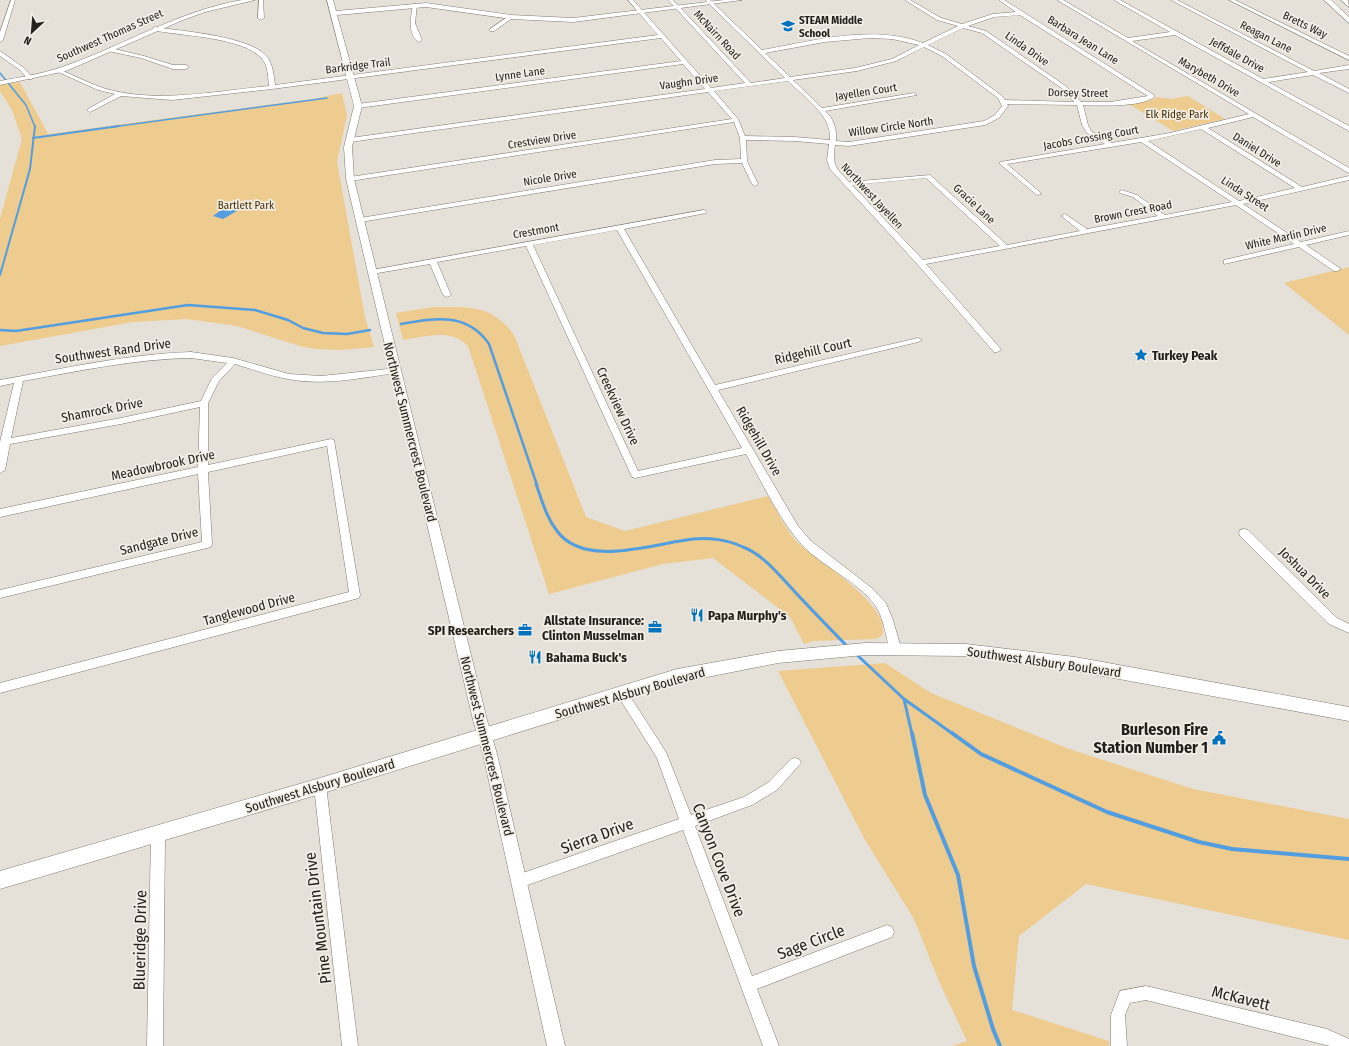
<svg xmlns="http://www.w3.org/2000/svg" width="1349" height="1046" font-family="'Fira Sans Condensed',sans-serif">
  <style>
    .green { fill: #eecb8e }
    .water { fill: #529ee1 }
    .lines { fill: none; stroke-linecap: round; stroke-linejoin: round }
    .stream-far4 { stroke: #529ee1; stroke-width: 1.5 }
    .stream-far3 { stroke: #529ee1; stroke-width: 2 }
    .stream-far2 { stroke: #529ee1; stroke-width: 2.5 }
    .stream-far1 { stroke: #529ee1; stroke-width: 3 }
    .stream { stroke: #529ee1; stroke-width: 4 }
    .minor-casing { stroke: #7f7a73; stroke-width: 1 }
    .tertiary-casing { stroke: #7f7a73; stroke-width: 1 }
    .secondary-casing { stroke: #7f7a73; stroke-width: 1 }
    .minor { fill: #fff; fill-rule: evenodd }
    .tertiary { fill: #fff; fill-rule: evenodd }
    .secondary { fill: #fff; fill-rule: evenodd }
    .labels { text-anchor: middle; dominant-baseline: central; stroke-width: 3.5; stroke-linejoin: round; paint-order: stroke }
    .far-poi-label { font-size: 11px; font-weight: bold; fill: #23211e; stroke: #f3eee5; text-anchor: start }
    .far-street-label { font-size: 11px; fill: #23211e; stroke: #f3eee5 }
    .far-park-label { font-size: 11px; fill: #432f05; stroke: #f3eee5 }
    .street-label { font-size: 13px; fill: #23211e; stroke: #f3eee5 }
    .poi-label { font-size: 13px; font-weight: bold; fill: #23211e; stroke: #f3eee5; text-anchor: start }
    .near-poi-label { font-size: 16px; font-weight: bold; fill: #23211e; stroke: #f3eee5; text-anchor: end }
    .near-street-label { font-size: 16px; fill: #23211e; stroke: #f3eee5 }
  </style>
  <rect width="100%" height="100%" fill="#e6e1d8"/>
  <g class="green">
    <polygon points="20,82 48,134 313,99 342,93 347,115 337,162 365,317 374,347 341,350 315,349 300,346 237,326 187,319 133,322 0,346 0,219 22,139 12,110 0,91 0,85"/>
    <polygon points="1188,96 1225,119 1173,131 1129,104 1152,100 1157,97 1171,99"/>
    <polygon points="1349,267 1349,335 1284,283"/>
    <path d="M433 307C468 307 492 304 514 335L586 517 625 531 768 496C777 511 785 528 796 541 814 559 894 606 882 636L875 639 814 641 804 644 790 617 713 558 663 564 549 594 468 346C451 328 425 337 403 340L396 313Z"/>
    <polygon points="885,663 931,693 1069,749 1193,789 1349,819 1349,940 1086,884 1019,936 1012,1010 1109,1041 1109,1046 952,1046 967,1041 938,979 914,919 864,838 778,671"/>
  </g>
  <polygon class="water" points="228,205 242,208 223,219 213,216"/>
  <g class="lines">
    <g class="stream-far4">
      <polyline points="0,73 26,105 35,127"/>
      <polyline points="112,127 327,98"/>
    </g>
    <g class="stream-far3">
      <polyline points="33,138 119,126"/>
      <polyline points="0,275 30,169 35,126"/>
    </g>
    <g class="stream-far2">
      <path d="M401 324C435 318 467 312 489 344L537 485"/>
      <polyline points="0,330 16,331 188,305 255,310 288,320 303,328 323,333 347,334 370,330"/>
    </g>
    <g class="stream-far1">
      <path d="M536 484C542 500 546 517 557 531 585 569 655 543 693 539 709 537 728 540 743 547 764 555 780 576 795 592 813 611 830 629 848 647"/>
      <polyline points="855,653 904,699 953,734"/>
      <polyline points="904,699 912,734"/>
    </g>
    <g class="stream">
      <polyline points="912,733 925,795 958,875 974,966 993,1029 1000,1046"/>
      <polyline points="952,733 981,754 1107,812 1199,842 1232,849 1349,859"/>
    </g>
    <g class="minor-casing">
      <g id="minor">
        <polygon points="11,0 15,0 3,40 0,42 0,32"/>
        <polygon points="259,0 263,0 264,18 261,20 258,18"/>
        <path d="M628 0H633L711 88 745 83 668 0H673L751 83 785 78 705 0H710L762 50C814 41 872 24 923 43L958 26 937 20 905 0H910L941 18 962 24 993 14 1016 12 999 0H1004L1154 95V97C1142 107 1100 106 1083 105L1088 125 1091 131 1111 143 1170 133 1249 114 1057 0H1063L1128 38 1170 32 1114 0H1120L1263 79 1308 72 1171 0H1177L1314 71 1349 65V69L1319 73 1349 89V93L1313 75 1268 82 1349 126V131L1175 35 1132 41 1349 168V173L1347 172 1253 117 1208 128 1302 187 1349 176V180L1243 204 1301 242 1349 231V235L1306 245 1341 269 1337 271H1334L1299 247 1224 264V260L1294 244 1236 205 926 264 1000 348 1001 350 997 352H994L918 265 830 169 827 160 829 144 795 141 746 140 747 161 758 184 755 186 752 184 742 163 715 164 360 222 356 220 360 218 715 160 741 159 740 138 734 122 350 181 347 179 350 177 732 119 708 92 350 142 347 140 350 138 705 89 683 64 358 108 355 106 358 104 681 61 661 38 272 89 172 100 121 96 90 112 87 110 88 109 115 94 98 90 56 71 61 70C75 76 89 83 103 88 154 104 217 91 269 86 268 77 268 65 262 59 245 37 180 36 152 30L154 27C180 31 253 36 268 58 273 66 274 76 275 85L658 35ZM1020 15 1148 96 1110 102H1081L1067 87 986 31 968 26 994 17ZM963 28 982 33 1063 89 1074 102 1005 100 1002 96 946 54 928 45ZM870 38 892 39 919 45 892 59 855 68 790 77 765 53 825 42ZM924 47 942 56 998 98 1002 106 995 115 984 121 849 142 836 141C837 129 834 119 825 111L917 95 914 93 822 108 793 80 857 71 896 61ZM788 81C804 97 832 115 830 140L795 137 745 136 738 119 714 91ZM1007 104 1077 105 1082 125 1087 133 1105 144 1000 162V164L1037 195 1042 194 1007 164 1141 142 1232 202 1165 215 1137 195 1122 190 1119 192 1120 193 1133 197 1158 216 1087 229 1065 214 1061 216 1063 217 1080 231 1007 245 930 175 849 182C835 167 832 165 835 145L849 146 985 125 999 118 1008 106ZM1201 129 1295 188 1239 201 1148 141ZM926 178 1000 246 923 260 852 185Z"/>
        <polygon points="1229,0 1235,0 1349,56 1349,60"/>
        <path d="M415 4 417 5 415 23 422 40 419 42C407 35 411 16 413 5Z"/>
        <polygon points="509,16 514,17 494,31 490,31 490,29"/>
        <polygon points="110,48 144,56 173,65 186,65 189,67 186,69 173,69 141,58 108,51 107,50"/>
        <polygon points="0,51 24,68 32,77 32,79 28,79 20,70 0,56"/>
        <path d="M704 210 707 212 706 213 624 229 715 385 918 338 922 340 918 342 718 390 798 526 811 541 873 589 886 603 893 620 901 648 899 651 895 653 891 651 889 648C886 635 884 622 878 610 866 586 820 565 802 545 778 518 763 484 746 454L635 478 632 477 526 246 437 262 451 295 447 297 443 295 430 264 372 274 368 272 372 270ZM617 230 742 448 638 471 533 245Z"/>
        <path d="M191 352 233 358 289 374 321 376 398 368 399 370 395 373C361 378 323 386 288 379 270 376 252 369 235 364L219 381 208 403V465L331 439 334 440 360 595 359 598 0 693V683L349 592 327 446 208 472 212 544 211 547 0 598V590L202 542 198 474 0 517V509L198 467 200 407 121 424 10 444 5 470 0 473V442L14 383 0 386V380C63 369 126 354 191 352ZM191 358 227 363 212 378 201 401 121 418 11 438 23 381C79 371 134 359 191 358Z"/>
        <polygon points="1244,529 1248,530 1337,618 1349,624 1349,633 1329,624 1240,536 1239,533 1240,530"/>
        <polygon points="622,688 626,690 666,752 691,815 744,797 769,782 791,759 795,758 799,759 801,763 777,790 752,805 695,826 752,976 887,925 892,927 894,932 892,937 757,989 779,1046 763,1046 683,830 519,888 514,886 512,881 514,876 679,819 657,758 616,693 618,690"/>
        <polygon points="320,780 324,782 326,786 358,1046 342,1046 314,786 316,782"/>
        <polygon points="158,829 163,831 165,835 163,1046 147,1046 151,835 153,831"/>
        <polygon points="1146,986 1327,1029 1349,1039 1349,1046 1330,1046 1146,1000 1130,1003 1125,1015 1127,1046 1111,1046 1111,1015 1120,991"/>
      </g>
    </g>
    <g class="tertiary-casing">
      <g id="tertiary">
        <path d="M242 0H255L205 12 183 20 66 71 0 85V81C21 77 42 74 62 67 123 46 178 11 242 0Z"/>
        <polygon points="327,0 333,0 336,11 426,3 511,15 573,18 724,0 742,0 573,22 511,19 426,7 337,15 362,106 352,147 354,179 487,720 497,754 565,1046 547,1046 483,754 473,720 346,179 344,147 354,106"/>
      </g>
    </g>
    <g class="secondary-casing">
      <g id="secondary">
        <polygon points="1324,0 1331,0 1349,17 1349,23"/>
        <polygon points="1341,0 1348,0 1349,7"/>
        <polygon points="865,643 966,644 1075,657 1349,707 1349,721 1075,671 966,656 865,655 778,663 677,683 320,794 0,889 0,871 320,778 677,669 778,651"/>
      </g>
    </g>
    <use href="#minor" class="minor"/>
    <use href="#tertiary" class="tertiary"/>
    <use href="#secondary" class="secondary"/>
  </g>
  <defs>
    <g id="school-bare" transform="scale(1.08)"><path d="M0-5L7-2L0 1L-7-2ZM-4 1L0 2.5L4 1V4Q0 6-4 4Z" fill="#0173be" stroke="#f3eee5" stroke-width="2.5" paint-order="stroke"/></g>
    <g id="sight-bare" transform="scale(1.08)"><path d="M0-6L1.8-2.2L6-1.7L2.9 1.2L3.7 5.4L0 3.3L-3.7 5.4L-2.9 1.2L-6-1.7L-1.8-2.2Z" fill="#0173be" stroke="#f3eee5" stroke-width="2.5" paint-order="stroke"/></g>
    <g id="restaurant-bare" transform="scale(1.08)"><path d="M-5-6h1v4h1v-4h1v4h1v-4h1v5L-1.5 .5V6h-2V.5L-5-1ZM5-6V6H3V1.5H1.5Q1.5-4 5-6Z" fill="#0173be" stroke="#f3eee5" stroke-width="2.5" paint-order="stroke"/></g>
    <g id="office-bare" transform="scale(1.08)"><path d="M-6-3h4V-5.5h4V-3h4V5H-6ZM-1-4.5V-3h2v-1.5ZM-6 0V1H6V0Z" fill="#0173be" stroke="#f3eee5" stroke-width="2.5" paint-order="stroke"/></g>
    <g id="civic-bare" transform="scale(1.08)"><path d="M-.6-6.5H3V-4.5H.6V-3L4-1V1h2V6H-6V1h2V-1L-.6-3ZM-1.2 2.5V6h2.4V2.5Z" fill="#0173be" stroke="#f3eee5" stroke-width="2.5" paint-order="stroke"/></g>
  </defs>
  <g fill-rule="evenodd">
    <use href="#school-bare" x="788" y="26"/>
    <use href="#sight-bare" x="1141" y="355"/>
    <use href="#restaurant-bare" x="697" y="615"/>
    <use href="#office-bare" x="655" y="627"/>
    <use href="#office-bare" x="525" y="630"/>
    <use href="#restaurant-bare" x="535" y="657"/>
    <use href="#civic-bare" x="1219" y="738"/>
  </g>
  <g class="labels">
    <g class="far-poi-label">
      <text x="799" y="20">STEAM Middle<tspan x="799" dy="13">School</tspan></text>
    </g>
    <g class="far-street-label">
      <text transform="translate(1305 25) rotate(26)">Bretts Way</text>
      <text transform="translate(717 35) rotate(47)">McNairn Road</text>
      <text transform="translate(110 36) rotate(-24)">Southwest Thomas Street</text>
      <text transform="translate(1266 37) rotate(27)">Reagan Lane</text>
      <text transform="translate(1083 40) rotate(32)">Barbara Jean Lane</text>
      <text transform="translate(1027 49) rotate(35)">Linda Drive</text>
      <text transform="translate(1237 55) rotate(29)">Jeffdale Drive</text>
      <text transform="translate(358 66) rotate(-7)">Barkridge Trail</text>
      <text transform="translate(520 74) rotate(-8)">Lynne Lane</text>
      <text transform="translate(1209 77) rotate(30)">Marybeth Drive</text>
      <text transform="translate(689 82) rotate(-8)">Vaughn Drive</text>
      <text transform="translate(866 92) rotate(-9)">Jayellen Court</text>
      <text transform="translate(1078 93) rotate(1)">Dorsey Street</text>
      <text transform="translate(891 127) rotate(-8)">Willow Circle North</text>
      <text transform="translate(1091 138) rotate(-10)">Jacobs Crossing Court</text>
      <text transform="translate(542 140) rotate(-9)">Crestview Drive</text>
      <text transform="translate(1257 150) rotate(32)">Daniel Drive</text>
      <text transform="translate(550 178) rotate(-9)">Nicole Drive</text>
      <text transform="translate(1245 194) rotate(33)">Linda Street</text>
      <text transform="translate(872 196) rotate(47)">Northwest Jayellen</text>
      <text transform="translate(974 204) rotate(43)">Gracie Lane</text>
      <text transform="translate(1133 212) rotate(-11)">Brown Crest Road</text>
      <text transform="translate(536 231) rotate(-10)">Crestmont</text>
      <text transform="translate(1286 237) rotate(-13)">White Marlin Drive</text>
    </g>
    <g class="far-park-label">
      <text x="1177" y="114">Elk Ridge Park</text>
      <text x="246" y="205">Bartlett Park</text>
    </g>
    <g class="street-label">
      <text transform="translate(113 351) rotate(-8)">Southwest Rand Drive</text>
      <text transform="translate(813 351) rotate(-13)">Ridgehill Court</text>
      <text transform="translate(618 406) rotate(65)">Creekview Drive</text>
      <text transform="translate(102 410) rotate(-11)">Shamrock Drive</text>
      <text transform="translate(410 432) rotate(76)">Northwest Summercrest Boulevard</text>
      <text transform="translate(759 441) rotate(60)">Ridgehill Drive</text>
      <text transform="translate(163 465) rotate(-12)">Meadowbrook Drive</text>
      <text transform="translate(159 541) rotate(-14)">Sandgate Drive</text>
      <text transform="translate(1305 573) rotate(45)">Joshua Drive</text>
      <text transform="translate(249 609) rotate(-15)">Tanglewood Drive</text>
      <text transform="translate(1044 662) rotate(8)">Southwest Alsbury Boulevard</text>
      <text transform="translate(630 693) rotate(-16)">Southwest Alsbury Boulevard</text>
      <text transform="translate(487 746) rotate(76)">Northwest Summercrest Boulevard</text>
      <text transform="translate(320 786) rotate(-17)">Southwest Alsbury Boulevard</text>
    </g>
    <g class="poi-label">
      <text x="1152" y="355">Turkey Peak</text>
      <text x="708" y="615">Papa Murphy's</text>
      <text x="644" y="620" text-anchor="end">Allstate Insurance:<tspan x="644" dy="15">Clinton Musselman</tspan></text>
      <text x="514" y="630" text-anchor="end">SPI Researchers</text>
      <text x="546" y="657">Bahama Buck's</text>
    </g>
    <g class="near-poi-label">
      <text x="1208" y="729">Burleson Fire<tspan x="1208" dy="18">Station Number 1</tspan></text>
    </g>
    <g class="near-street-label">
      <text transform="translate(597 836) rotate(-20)">Sierra Drive</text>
      <text transform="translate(719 860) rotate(69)">Canyon Cove Drive</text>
      <text transform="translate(318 918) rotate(-97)">Pine Mountain Drive</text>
      <text transform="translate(140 940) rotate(-89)">Blueridge Drive</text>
      <text transform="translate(811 942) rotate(-21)">Sage Circle</text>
      <text transform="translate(1241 998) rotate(14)">McKavett</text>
    </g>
  </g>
  <g transform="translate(32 32) rotate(206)" stroke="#f3eee5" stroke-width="3" paint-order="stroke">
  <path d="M0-3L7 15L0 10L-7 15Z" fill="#23211e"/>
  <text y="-6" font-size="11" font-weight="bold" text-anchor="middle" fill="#23211e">N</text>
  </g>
</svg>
